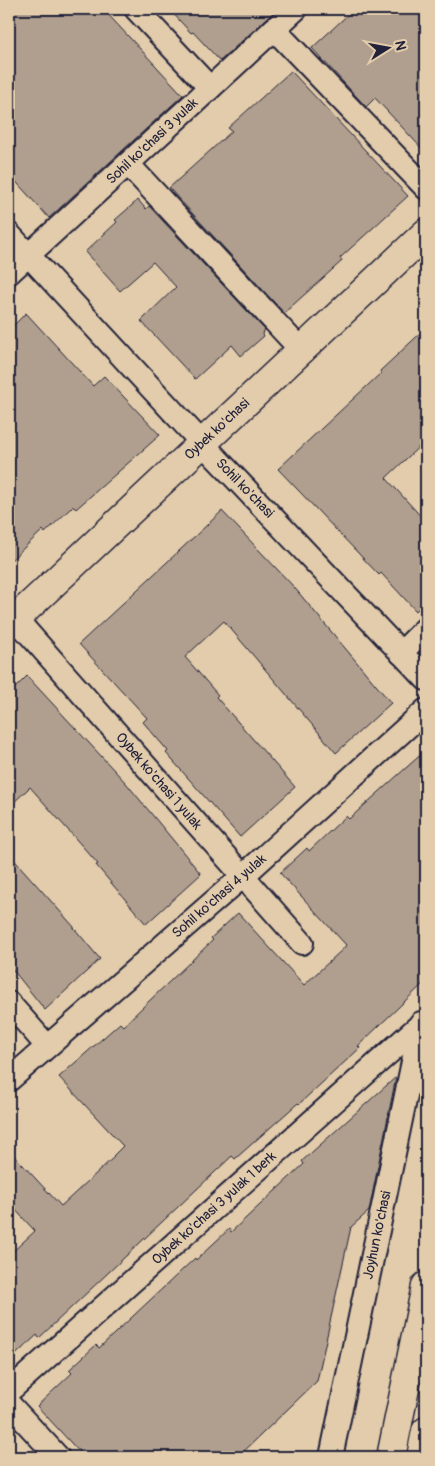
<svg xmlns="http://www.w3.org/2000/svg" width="435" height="1466" font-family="Pangolin,sans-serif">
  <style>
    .building { fill: #b09f8e; stroke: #22223b }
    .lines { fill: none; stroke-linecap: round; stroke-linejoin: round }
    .minor-casing { stroke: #22223b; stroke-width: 26 }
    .tertiary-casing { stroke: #22223b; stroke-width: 31 }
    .primary-casing { stroke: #22223b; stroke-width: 31 }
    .minor { stroke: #e2ccab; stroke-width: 22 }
    .tertiary { stroke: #e2ccab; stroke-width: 28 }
    .primary { stroke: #e2ccab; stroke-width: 28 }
    .labels { text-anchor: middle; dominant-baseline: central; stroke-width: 4; stroke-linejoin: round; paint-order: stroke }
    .street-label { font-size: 14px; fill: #22223b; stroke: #e2ccab }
  </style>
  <rect width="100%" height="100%" fill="#e2ccab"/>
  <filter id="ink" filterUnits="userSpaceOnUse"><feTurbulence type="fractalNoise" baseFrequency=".02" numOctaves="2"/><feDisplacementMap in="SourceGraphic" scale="10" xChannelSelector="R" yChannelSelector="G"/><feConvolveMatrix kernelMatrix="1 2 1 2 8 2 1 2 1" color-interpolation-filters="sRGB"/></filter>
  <g filter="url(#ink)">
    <g class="building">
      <polygon points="9,9 103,9 183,95 49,218 9,174"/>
      <polygon points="169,9 277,9 220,61 193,32 191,33"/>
      <polygon points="354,9 426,9 426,153 375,98 366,107 312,48"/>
      <polygon points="291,71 408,196 340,258 342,261 284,313 169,188 232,131 228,128"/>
      <polygon points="138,200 146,209 149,206 265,330 262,333 264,336 241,356 232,345 195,379 141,321 176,287 153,262 120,291 85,252 117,222 115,220"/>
      <polygon points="26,313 93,386 104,376 160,435 76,509 73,506 45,533 43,530 9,562 9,330"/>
      <polygon points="426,328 426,440 386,478 426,522 426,601 416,611 381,573 379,575 278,469 381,373 380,371"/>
      <polygon points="222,511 293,586 391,703 336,753 224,621 185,657 218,695 216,697 295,787 240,837 166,753 168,751 143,722 147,718 79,644"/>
      <polygon points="27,676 126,783 201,874 146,924 96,865 98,864 30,787 9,807 9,694"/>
      <polygon points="426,750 426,981 358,1046 360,1048 299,1104 298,1103 235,1159 232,1156 39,1338 37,1335 9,1361 9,1255 35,1231 9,1203 9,1150 61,1206 114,1157 113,1156 123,1146 59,1077 120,1023 123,1026 213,940 211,938 238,913 304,985 343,949 346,945 280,873 307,848 309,851 346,816 349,819"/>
      <polygon points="9,854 74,927 74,928 100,959 45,1010 9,965"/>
      <polygon points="396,1077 369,1211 351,1227 317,1381 238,1457 84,1457 37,1406 72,1373 69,1370 96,1345 99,1348 195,1258 196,1260 229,1229 231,1232 304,1164 302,1161"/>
    </g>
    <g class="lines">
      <g class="minor-casing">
        <g id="minor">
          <polyline points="136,9 210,88"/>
          <polyline points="274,29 426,188"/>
          <polyline points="128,164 301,350"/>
          <polyline points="9,234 202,443 426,679"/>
          <polyline points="9,273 296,9"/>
          <polyline points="16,619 302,943"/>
          <polyline points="401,653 426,628"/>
          <polyline points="9,1003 47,1046"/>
          <polyline points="9,1080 243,876 426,710"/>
          <polyline points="9,1391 420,1025"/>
          <polyline points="9,1404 58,1457"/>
          <polyline points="331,1457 421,1023"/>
        </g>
      </g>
      <g class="tertiary-casing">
        <polyline id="tertiary" points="9,625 426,233"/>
      </g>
      <g class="primary-casing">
        <g id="primary">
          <polyline points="391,1457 426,1286"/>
          <polyline points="421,1457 426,1431"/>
        </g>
      </g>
      <use href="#minor" class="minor"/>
      <use href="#tertiary" class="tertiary"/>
      <use href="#primary" class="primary"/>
    </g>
  </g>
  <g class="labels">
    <g class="street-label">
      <text transform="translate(152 141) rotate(-43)">Sohil ko'chasi 3 yulak</text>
      <text transform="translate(217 429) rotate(-43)">Oybek ko'chasi</text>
      <text transform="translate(245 488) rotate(46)">Sohil ko'chasi</text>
      <text transform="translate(159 781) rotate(49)">Oybek ko'chasi 1 yulak</text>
      <text transform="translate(219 896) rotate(-41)">Sohil ko'chasi 4 yulak</text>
      <text transform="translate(214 1208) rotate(-42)">Oybek ko'chasi 3 yulak 1 berk</text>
      <text transform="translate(377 1235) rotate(-78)">Joyhun ko'chasi</text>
    </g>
  </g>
  <rect width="435" height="1466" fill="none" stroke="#e2ccab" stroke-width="30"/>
  <rect x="15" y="15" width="405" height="1436" fill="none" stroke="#22223b" stroke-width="2" filter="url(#ink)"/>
  <g transform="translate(388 48) rotate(79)" stroke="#e2ccab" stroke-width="4" paint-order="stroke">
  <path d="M0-4L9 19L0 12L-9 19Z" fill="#22223b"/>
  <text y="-8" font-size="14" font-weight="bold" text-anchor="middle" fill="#22223b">N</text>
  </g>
</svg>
